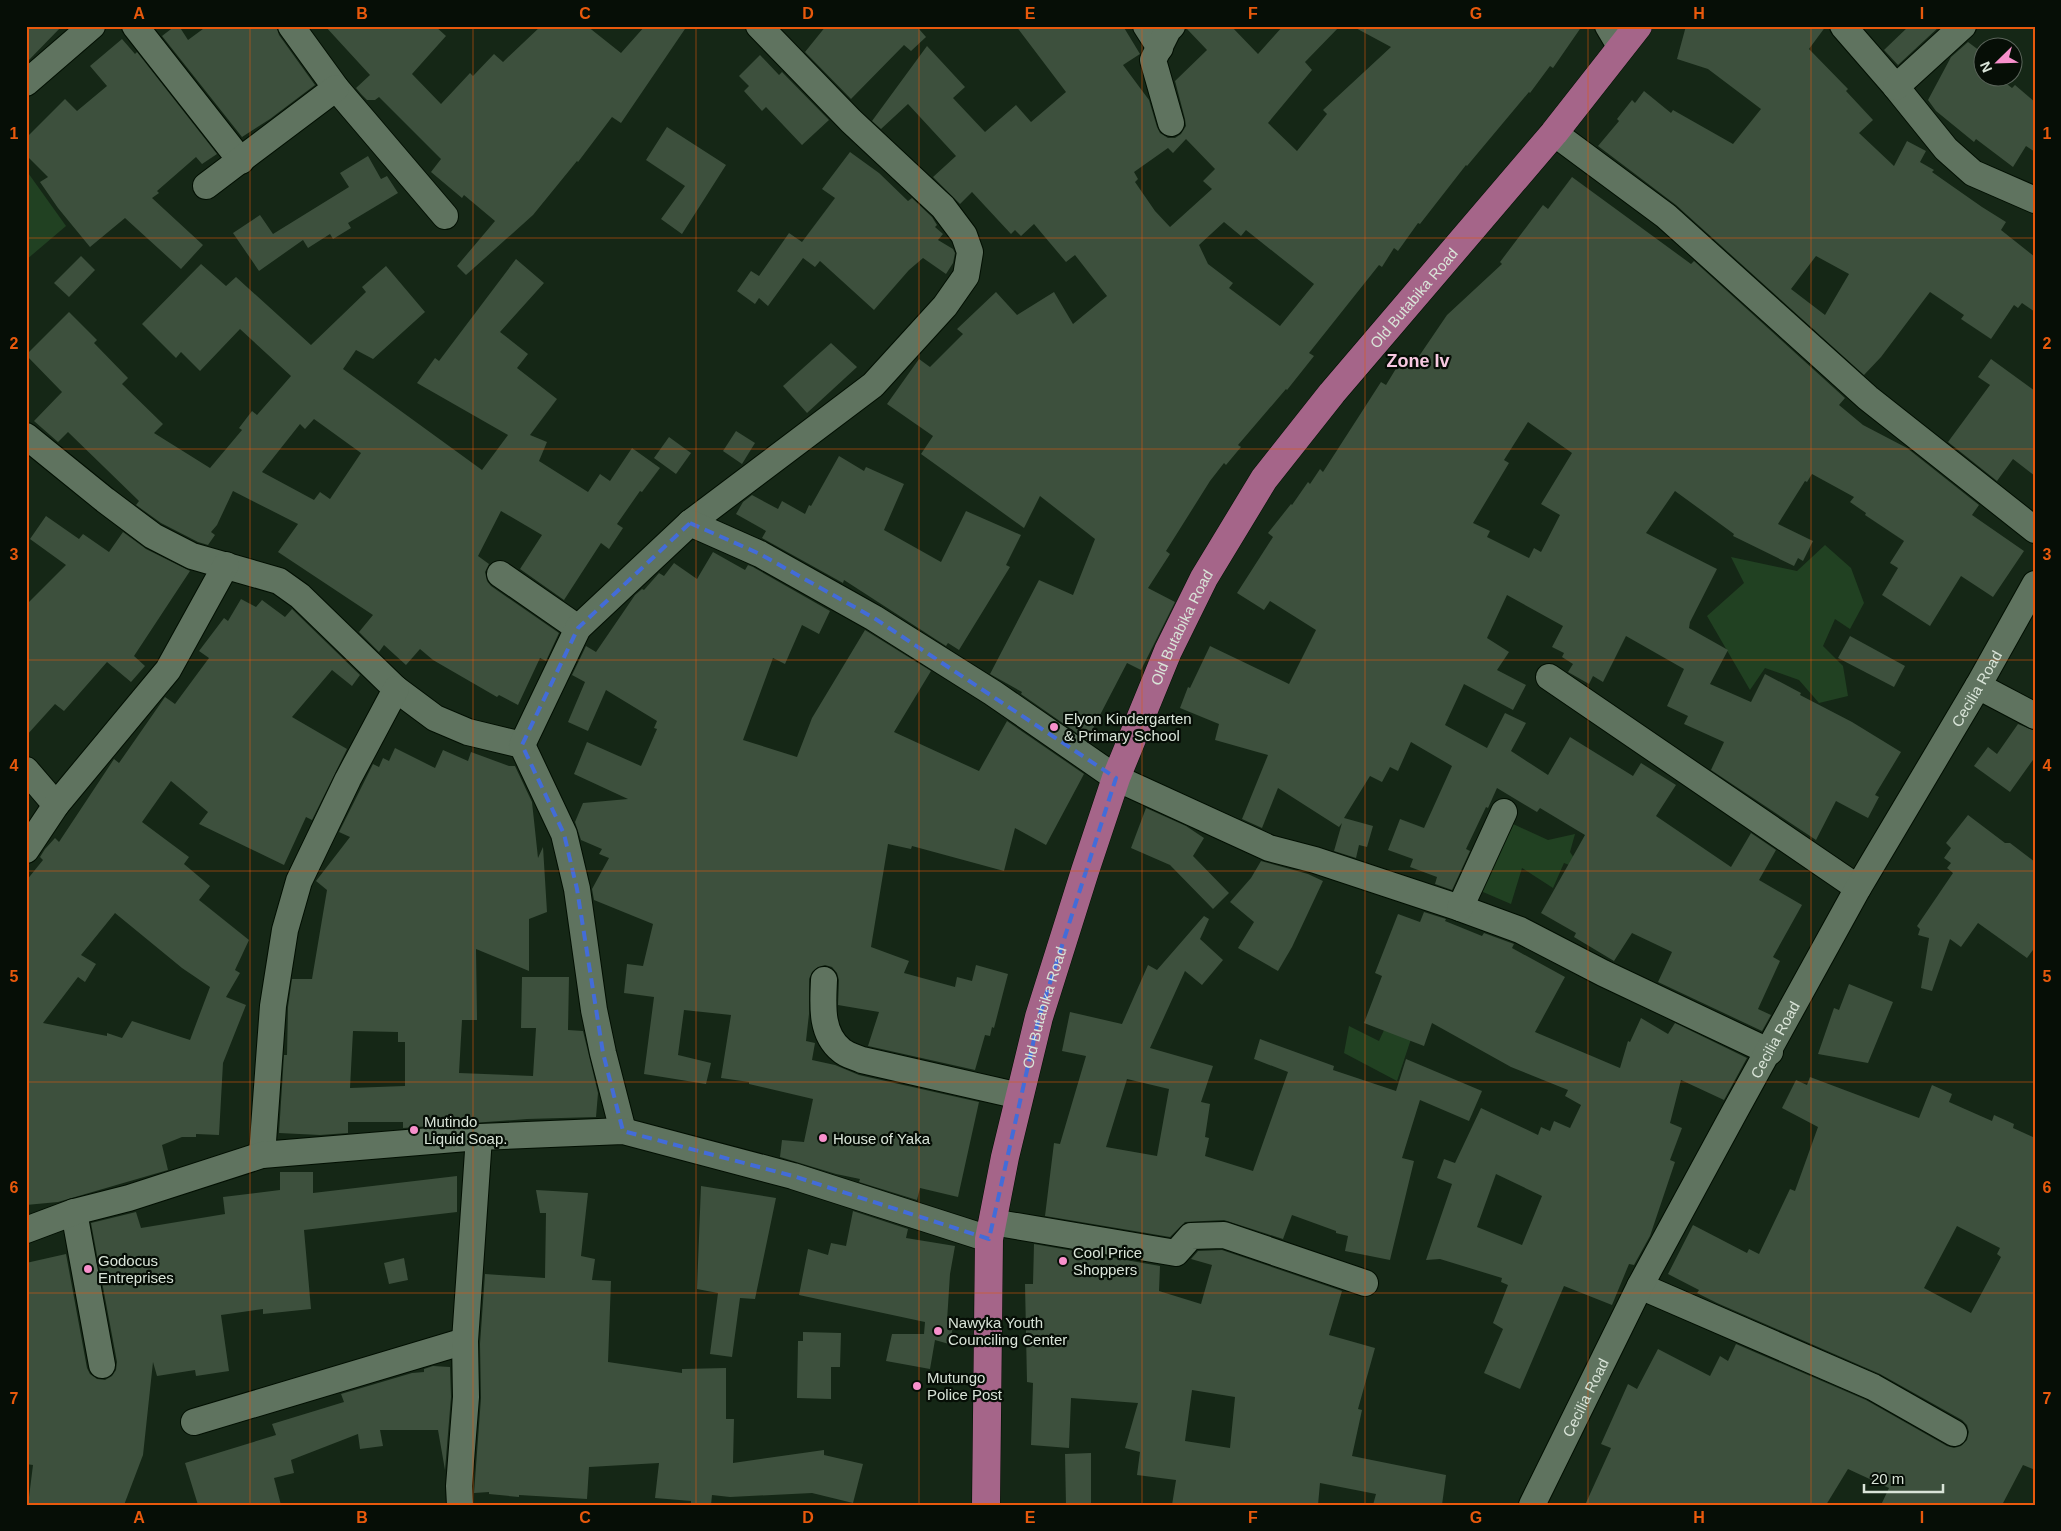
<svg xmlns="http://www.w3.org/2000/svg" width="2061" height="1531" font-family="Arial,sans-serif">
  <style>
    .green { fill: #214122 }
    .building { fill: #3d503d; fill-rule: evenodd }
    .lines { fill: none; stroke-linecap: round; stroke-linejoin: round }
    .minor-casing { stroke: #020f02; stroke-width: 28 }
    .major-casing { stroke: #020f02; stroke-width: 29 }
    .minor { stroke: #5f735f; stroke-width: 26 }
    .major { stroke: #a56589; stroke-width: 28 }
    .marked { fill: none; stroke: #436cd8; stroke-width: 4; stroke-dasharray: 10 6; stroke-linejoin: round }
    .grid { fill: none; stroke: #e8590c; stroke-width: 1; stroke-opacity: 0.55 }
    .poi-dot { fill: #f890cc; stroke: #060e06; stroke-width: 2 }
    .labels { text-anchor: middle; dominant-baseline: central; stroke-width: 4.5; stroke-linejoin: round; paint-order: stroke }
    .street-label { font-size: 15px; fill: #d9e4d8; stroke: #060e06 }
    .poi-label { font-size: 15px; fill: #d9e4d8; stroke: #060e06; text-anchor: start }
    .quarter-label { font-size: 18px; font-weight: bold; fill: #f7c9e1; stroke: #060e06 }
    .neatline { fill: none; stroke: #e8590c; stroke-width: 2 }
    .grid-label { font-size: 16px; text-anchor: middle; font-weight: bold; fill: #e8590c }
  </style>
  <rect width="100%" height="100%" fill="#152716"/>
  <g class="green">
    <polygon points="26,170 66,226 26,260"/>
    <polygon points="1825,545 1851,568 1864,603 1850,629 1835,619 1823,646 1843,666 1848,696 1819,703 1799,680 1765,668 1750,690 1707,616 1744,583 1731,557 1797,571"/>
    <polygon points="1511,823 1548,840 1575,834 1570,852 1582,870 1564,863 1553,888 1522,868 1511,904 1476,889"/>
    <polygon points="1349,1026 1379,1041 1385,1028 1411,1039 1397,1081 1344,1053"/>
  </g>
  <g class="building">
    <polygon points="26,26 62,26 26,63"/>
    <polygon points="175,26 179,26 188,40 207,26 276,26 279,35 315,85 270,119 242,137 162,36"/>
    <polygon points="325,26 435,26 446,36 412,74 441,104 470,73 473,76 494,54 503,62 541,26 587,26 621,53 645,26 687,26 621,123 612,117 578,162 577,161 533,215 466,275 457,266 495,221 464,195 462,198 431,172 441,159 379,97 375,100 367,100 361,94 356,88 370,75"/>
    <polygon points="826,26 922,26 919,29 926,37 911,51 904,45 851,99 805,52"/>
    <path d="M1016 26H1123L1140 54 1123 65 1149 100 1157 127 1160 133 1168 138H1175L1181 134 1186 126 1185 119 1175 81 1207 50 1187 29V26H1231L1258 54 1283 26H1340L1305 62 1312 70 1268 123 1297 151 1327 114 1323 110 1391 47 1352 26H1582L1553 68 1550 66 1530 93 1529 92 1467 166 1466 165 1420 224 1418 223 1398 251 1394 248 1382 267 1379 265 1309 353 1314 356 1287 390 1286 389 1238 445 1241 447 1226 465 1224 463 1210 481 1166 551 1170 554 1148 588 1175 602 1141 670 1127 663 1087 740 1021 694 1022 692 990 674 1039 580 1073 595 1095 539 1040 496 1024 528 921 454 933 436 887 404 919 359 930 367 963 334 957 329 996 292 1017 315 1054 292 1073 324 1107 296 1075 255 1066 262 1034 224 1021 236 1015 230 1011 234 972 192 960 204 933 177 956 156 908 104 881 129 872 121 927 46 965 87 953 98 985 132 1016 105 1031 122 1066 92ZM1186 139 1215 169 1203 181 1212 189 1170 227 1155 211 1135 182 1138 179 1134 172 1168 148 1173 153ZM1224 222 1241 236 1246 230 1314 284 1280 326 1229 288 1233 283 1208 264 1199 245Z"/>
    <path d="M1686 26H1826L1809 49 1848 89 1846 91 1873 120 1859 133 1894 166 1907 141 1926 151 1920 162 1934 170 1932 172 1982 207 2006 222 2001 230 2035 257V312L2022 303 2018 308 2014 305 1991 339 1961 319 1964 315 1930 292 1881 357 1864 375 1676 205 1598 146 1619 121 1617 119 1632 100 1635 103 1644 91 1671 113 1673 110 1733 144 1761 109 1708 69 1677 59ZM1816 256 1849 274 1825 315 1791 289Z"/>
    <polygon points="1909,26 1940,26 1898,65 1884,50"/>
    <polygon points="122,39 135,54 137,52 217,154 202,164 196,157 157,191 159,193 152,198 203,245 181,269 125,218 90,247 58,208 40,182 48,177 26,155 26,138 65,99 77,111 107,86 90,66"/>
    <polygon points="1968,42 1984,54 1984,78 1999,78 2012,88 2015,85 2035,102 2035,152 2026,146 2013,167 1976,139 1974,142 1936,111 1928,100 1951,57"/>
    <polygon points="760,55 779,75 782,72 829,120 802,145 766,107 762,111 744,91 749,86 739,76"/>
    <polygon points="667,127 726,165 682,234 661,219 685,186 646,160"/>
    <polygon points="850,152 879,173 908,201 912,198 932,217 937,225 935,227 943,234 938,240 953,249 955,253 953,263 946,274 923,258 909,270 874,310 820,261 815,267 803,258 768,306 759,298 755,304 737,291 751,271 759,276 789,233 802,242 835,198 822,189"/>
    <polygon points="368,156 381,179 387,176 398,193 348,223 351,228 333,239 330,234 308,248 303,240 259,271 233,233 260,215 273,234 349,187 340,173"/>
    <path d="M1572 177 1691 264 1694 261 1845 398 1839 405 1863 425 1907 448 1979 505 1972 515 2024 551 1993 597 1961 576 1930 626 1882 595 1898 568 1890 563 1904 541 1865 515 1866 513 1850 502 1854 497 1812 474 1807 482 1805 481 1778 524 1813 541 1803 561 1798 558 1794 566 1733 536 1734 534 1675 491 1646 533 1717 569 1690 622 1689 628 1728 650 1710 684 1751 702 1765 674 1801 693 1800 695 1852 722 1901 752 1875 795 1879 797 1868 818 1836 801 1816 840 1711 770 1724 742 1684 724 1688 716 1667 706 1684 669 1626 636 1603 682 1593 676 1589 684 1568 672 1573 664 1562 657 1564 653 1552 647 1563 626 1507 595 1487 638 1509 652 1497 670 1526 685 1513 710 1464 684 1445 725 1487 748 1505 713 1526 723 1511 751 1548 775 1570 737 1633 776 1641 763 1676 785 1656 816 1731 867 1751 833 1776 850 1759 880 1802 905 1773 957 1780 961 1758 1009 1771 1015 1762 1031 1658 982 1672 952 1632 933 1614 961 1574 937 1576 933 1541 913 1585 835 1540 808 1537 812 1497 788 1488 808 1486 807 1466 849 1470 851 1452 890 1435 884 1437 877 1410 867 1413 859 1388 850 1400 819 1424 828 1452 766 1411 742 1398 771 1390 767 1382 782 1370 776 1344 818 1373 826 1367 847 1359 845 1356 858 1334 851 1342 823 1339 827 1278 788 1262 828 1242 819 1268 755 1215 740 1219 724 1180 708 1188 687 1190 688 1210 646 1289 684 1316 630 1270 601 1264 610 1237 593 1273 537 1268 533 1291 504 1292 505 1308 482 1310 484 1320 469 1323 472 1381 382 1386 385 1400 362 1411 368 1447 315 1502 264 1500 262 1543 205 1548 209ZM1528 422 1572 453 1541 504 1560 515 1541 552 1534 548 1529 558 1487 537 1490 531 1473 523 1509 463 1504 460Z"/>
    <polygon points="81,256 95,270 69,297 54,283"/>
    <path d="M516 259 544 283 500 332 528 354 517 368 557 399 530 435 547 442 539 461 588 492 600 474 610 481 632 448 660 468 642 492 640 491 617 524 623 528 609 549 601 543 564 600 520 569 542 535 501 511 478 556 489 564 485 572 487 581 491 586 559 633 546 661 540 658 518 705 499 695 497 697 433 660 420 649 406 665 384 645 379 652 359 632 373 615 278 552 298 524 233 491 217 525 211 532 215 535 208 545 198 542 161 523 136 505 139 501 68 432 58 442 34 421 62 392 26 355 69 312 97 340 94 343 128 378 122 384 163 424 154 433 210 468 242 430 239 428 252 411 257 415 291 376 240 329 200 371 181 352 176 358 142 324 201 264 226 286 236 277 311 345 366 292 362 287 386 266 425 312 373 359 356 350 343 369 482 470 508 435 417 383 435 358 439 361ZM314 419 361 453 330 499 320 492 314 500 262 472 300 424 305 429Z"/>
    <polygon points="831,343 857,367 807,413 783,386"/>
    <polygon points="1991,359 2035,391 2035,476 2013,459 1997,481 1948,442 1990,385 1978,377"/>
    <polygon points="736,431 755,443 742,464 723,451"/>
    <polygon points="669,437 691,453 676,474 654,458"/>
    <polygon points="839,456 864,471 866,467 904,484 884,530 941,562 966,511 1021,535 1006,565 1010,567 959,650 948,643 946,646 844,580 843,583 762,538 766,531 736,514 743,502 752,495 778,509 782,501 805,514 809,505 811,506"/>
    <polygon points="46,516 79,539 83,534 109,552 123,532 146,549 190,571 134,656 145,666 131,682 107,662 64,711 55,704 26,736 26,605 66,565 30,539"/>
    <polygon points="713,552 745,570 748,565 753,567 830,611 819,634 802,625 785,664 773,658 743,740 797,757 812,718 865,630 931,671 894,732 979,771 1007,721 1084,774 1046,845 1015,828 1004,871 912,846 911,849 888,844 871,947 909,961 904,973 955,987 957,977 972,981 976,965 1008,974 994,1028 992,1027 990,1036 985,1035 975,1070 868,1046 879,1012 838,1005 839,980 837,973 832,967 825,965 818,967 812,972 809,979 809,1014 806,1041 815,1043 812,1060 835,1065 859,1075 979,1102 958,1197 920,1188 917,1200 859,1182 860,1179 836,1174 780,1157 782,1140 804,1142 813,1099 749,1084 749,1082 721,1078 731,1015 684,1010 678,1055 711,1063 706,1084 644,1074 654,997 624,993 627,964 643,966 653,924 594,900 592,889 609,858 599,854 602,849 581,840 575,822 583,803 628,799 574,774 587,742 641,766 657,729 654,728 657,721 606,690 588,731 568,722 585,682 572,675 586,646 596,652 635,595 642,589 644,590 659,573 664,576 674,563 697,579"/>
    <path d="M241 599 256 607 262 600 285 617 292 609 360 675 352 686 332 670 292 717 347 749 312 820 306 817 284 865 199 824 208 812 171 781 142 822 189 857 184 864 210 886 199 900 249 940 235 970 240 973 226 997 246 1005 223 1063 219 1135 196 1134V1137H182L162 1145 168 1170 58 1202 26 1205V881L43 860 40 857 45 849 55 838 59 842 114 759 119 763 165 697 175 704 209 658 199 651 224 618 228 621ZM115 913 182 968 210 987 190 1040 132 1021 122 1038 107 1033V1036L43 1023 78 977 85 982 96 964 81 955Z"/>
    <polygon points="1850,636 1905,666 1894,687 1838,658"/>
    <polygon points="2018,724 2035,731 2035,757 2010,792 1974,766 1988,747 1997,754"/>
    <path d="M395 748 435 768 443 750 468 761 471 752 509 766H515L532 802 538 858 543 847 547 912 529 919V971L476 949 477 1020H462L459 1073 533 1076 536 1028H521L522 977H569L568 1030 583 1031 598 1093 596 1117 527 1119 403 1128V1122H348V1133L320 1135 279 1133 284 1055H287L288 1007 292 979H312L327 890 316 881 350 837 339 832 373 764 379 767 383 758 389 761ZM353 1031 398 1032V1042H405V1086L350 1088Z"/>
    <polygon points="1146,808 1186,826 1204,838 1193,856 1229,893 1213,909 1170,865 1131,848"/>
    <polygon points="1968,815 2005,843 2010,843 2035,862 2035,947 2027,958 1978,923 1961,947 1950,939 1932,991 1921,988 1929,938 1918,935 1920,929 1917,926 1953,873 1947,868 1951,863 1944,858 1951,848 1946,843"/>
    <polygon points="1261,861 1308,874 1323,881 1292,947 1278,971 1238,948 1254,922 1230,902 1251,878"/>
    <path d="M1424 912 1446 919 1445 921 1482 936 1484 933 1514 944 1512 948 1565 977 1535 1032 1620 1068 1628 1041 1630 1042 1641 1018 1668 1034 1675 1023 1747 1058 1724 1100 1681 1080 1670 1123 1682 1128 1670 1160 1675 1162 1650 1236 1634 1265 1629 1264 1612 1305 1564 1286 1520 1389 1484 1373 1503 1329 1493 1323 1508 1285 1501 1282 1502 1278 1440 1259 1426 1260 1452 1184 1437 1178 1444 1159 1455 1163 1481 1108 1538 1135 1541 1127 1550 1131 1554 1121 1570 1128 1581 1105 1565 1096 1568 1090 1511 1067 1432 1023 1424 1046 1364 1023 1382 976 1375 973 1398 914 1420 922ZM1496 1174 1542 1196 1522 1245 1477 1227Z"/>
    <path d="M1204 916 1209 919 1200 939 1223 960 1202 985 1185 971 1150 1048 1213 1066 1201 1102 1210 1104 1205 1137 1209 1138 1205 1156 1253 1171 1288 1072 1254 1059 1260 1039 1334 1066 1333 1070 1396 1091 1406 1059 1482 1091 1469 1121 1420 1100 1402 1158 1414 1161 1390 1260 1345 1251 1348 1236 1336 1233V1231L1292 1215 1283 1239 1224 1220 1185 1222 1170 1237 1045 1216 1054 1143 1060 1144 1086 1056 1062 1051 1070 1012 1122 1024 1148 965 1157 970ZM1127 1079 1169 1089 1157 1156 1106 1147Z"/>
    <polygon points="1849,984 1893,1002 1868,1063 1818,1054 1834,1008 1839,1010"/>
    <path d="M1810 1077 1919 1118 1932 1085 1952 1094 1949 1102 1992 1121 1994 1115 2014 1124 2013 1128 2035 1138V1470L2023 1465 2002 1505H1881L1889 1488 1848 1469 1826 1505H1585L1611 1448 1601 1444 1628 1384 1637 1389 1658 1349 1710 1376 1720 1356 1728 1361 1736 1344 1866 1400 1947 1446 1954 1448 1961 1446 1967 1440 1969 1432 1967 1425 1962 1420 1880 1374 1717 1303 1697 1293 1699 1290 1668 1274 1693 1225 1747 1253 1749 1249 1759 1254 1790 1189 1795 1191 1818 1127 1782 1108 1796 1080 1807 1085ZM1957 1226 2000 1248 1997 1254 2001 1257 1971 1313 1924 1288Z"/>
    <polygon points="280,1172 313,1172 313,1193 457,1176 457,1212 304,1230 311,1309 263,1314 263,1309 221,1315 229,1371 196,1376 195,1370 157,1376 153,1362 143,1455 124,1505 28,1505 33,1465 26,1464 26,1263 66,1254 87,1368 90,1374 97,1379 105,1380 112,1376 116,1370 117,1362 91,1223 136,1212 141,1228 225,1214 223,1197 280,1190"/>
    <polygon points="701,1186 776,1198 755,1299 740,1298 732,1357 710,1354 718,1293 697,1289"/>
    <polygon points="536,1190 588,1193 581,1256 595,1259 592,1280 611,1281 608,1362 682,1373 682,1369 726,1368 726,1419 734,1419 733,1463 824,1450 824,1455 863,1464 853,1503 812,1493 730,1497 712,1495 711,1505 691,1505 691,1501 655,1498 659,1463 589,1467 587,1499 519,1495 519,1497 489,1494 489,1492 474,1493 481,1398 480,1344 485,1274 545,1278 546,1213 540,1213"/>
    <polygon points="853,1211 908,1229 906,1238 955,1246 950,1274 947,1321 954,1323 949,1344 935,1340 930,1369 886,1361 892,1334 924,1334 925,1322 799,1295 808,1249 828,1255 831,1243 846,1246"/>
    <path d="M1034 1244 1160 1266 1159 1291 1201 1304 1212 1265 1191 1259 1198 1251 1222 1250 1342 1291 1329 1335 1375 1348 1358 1409 1362 1410 1352 1456 1446 1475 1442 1505H1373L1376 1494 1320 1483 1318 1505H1172L1176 1480 1137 1475 1140 1452 1125 1448 1138 1403 1071 1398 1069 1448 1031 1445 1033 1383 1027 1382 1025 1284H1033ZM1192 1390 1235 1397 1230 1448 1185 1441Z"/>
    <polygon points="404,1258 408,1280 389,1284 384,1263"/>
    <polygon points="803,1332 841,1333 840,1367 831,1367 831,1399 797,1398 798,1341 803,1341"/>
    <polygon points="433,1366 450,1367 451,1397 445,1470 438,1430 380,1430 383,1446 360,1449 358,1434 291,1460 294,1473 274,1478 281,1505 198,1505 185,1463 276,1435 272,1424 344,1402 341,1394 412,1373 424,1372 424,1369"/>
    <polygon points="1091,1453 1091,1505 1066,1505 1065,1454"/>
  </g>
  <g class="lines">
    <g class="minor-casing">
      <g id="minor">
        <polyline points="135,26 241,161"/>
        <polyline points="291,26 336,88 445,216"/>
        <polyline points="1146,26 1160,48"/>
        <polyline points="1608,26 1621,48"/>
        <polyline points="1843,26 1896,87 1946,149 1973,173 2035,200"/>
        <polyline points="26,83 92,26"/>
        <polyline points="1896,87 1963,26"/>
        <polyline points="1171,123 1153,60 1168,30 1172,26"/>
        <polyline points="1554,133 1666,216 1868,398 2035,530"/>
        <polyline points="206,186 336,88"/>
        <polyline points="26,436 105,500 153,536 192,556 279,581 300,596 396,689 435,718 468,732 522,745 564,834 577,889 594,1010 603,1053 623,1131"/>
        <polyline points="690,523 873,385 945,306 966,276 970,252 964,235 943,207 851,121 759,26"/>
        <polyline points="500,574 578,628"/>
        <polyline points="1549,677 1858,888"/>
        <polyline points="1978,686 2035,716"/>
        <polyline points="522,745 578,628 690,523 760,554 874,618 993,693 1116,778 1269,848 1315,860 1460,908 1520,930 1603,973 1770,1052"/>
        <polyline points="26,770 56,805"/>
        <polyline points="26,850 56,805 168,670 226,565"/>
        <polyline points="1460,908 1504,812"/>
        <path d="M824 980C823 1004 820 1033 841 1050 846 1055 855 1057 862 1060L1020 1096"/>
        <polyline points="262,1155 273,1006 285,930 299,881 348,779 396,689"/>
        <polyline points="74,1212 102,1365"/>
        <polyline points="992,1222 1176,1253 1191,1236 1224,1235 1365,1283"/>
        <polyline points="26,1230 74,1212 129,1198 262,1155 479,1137 623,1131 793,1176 989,1239"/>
        <polyline points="1640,1286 1873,1387 1954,1433"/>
        <polyline points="194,1422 465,1341"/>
        <polyline points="460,1505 459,1486 466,1397 465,1341 479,1137"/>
        <path id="s1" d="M1532 1505 1640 1286 1735 1111 1858 888 1978 686 2035 584"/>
      </g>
    </g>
    <g class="major-casing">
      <g id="major">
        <path id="s2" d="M986 1505 989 1239 1005 1157 1039 1017 1085 871 1116 778 1168 651 1204 578 1264 479 1332 393 1554 133 1638 26"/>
      </g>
    </g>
    <use href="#minor" class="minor"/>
    <use href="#major" class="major"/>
  </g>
  <path class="marked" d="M690 523 760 554 874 618 1116 778 1039 1017 989 1239 793 1176 623 1131 603 1053 577 889 564 834 522 745 578 628Z"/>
  <path class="grid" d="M250 26V1505M473 26V1505M696 26V1505M919 26V1505M1142 26V1505M1365 26V1505M1588 26V1505M1811 26V1505M26 238H2035M26 449H2035M26 660H2035M26 871H2035M26 1082H2035M26 1293H2035"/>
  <g class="poi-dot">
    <circle cx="1054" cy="727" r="5"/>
    <circle cx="414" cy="1130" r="5"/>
    <circle cx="823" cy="1138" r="5"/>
    <circle cx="1063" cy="1261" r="5"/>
    <circle cx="88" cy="1269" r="5"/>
    <circle cx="938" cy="1331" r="5"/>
    <circle cx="917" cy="1386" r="5"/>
  </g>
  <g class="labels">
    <g class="street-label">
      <text stroke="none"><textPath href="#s2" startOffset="1314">Old Butabika Road</textPath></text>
      <text stroke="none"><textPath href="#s2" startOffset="909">Old Butabika Road</textPath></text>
      <text stroke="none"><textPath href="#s1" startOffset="930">Cecilia Road</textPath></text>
      <text stroke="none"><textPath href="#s2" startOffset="504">Old Butabika Road</textPath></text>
      <text stroke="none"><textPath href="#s1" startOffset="525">Cecilia Road</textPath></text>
      <text stroke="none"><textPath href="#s1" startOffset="120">Cecilia Road</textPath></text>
    </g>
    <g class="poi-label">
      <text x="1064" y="718">Elyon Kindergarten<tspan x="1064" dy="17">&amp; Primary School</tspan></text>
      <text x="424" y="1121">Mutindo<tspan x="424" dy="17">Liquid Soap.</tspan></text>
      <text x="833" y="1138">House of Yaka</text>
      <text x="1073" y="1252">Cool Price<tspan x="1073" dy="17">Shoppers</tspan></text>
      <text x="98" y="1260">Godocus<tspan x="98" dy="17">Entreprises</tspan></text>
      <text x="948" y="1322">Nawyka Youth<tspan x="948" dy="17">Counciling Center</tspan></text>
      <text x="927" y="1377">Mutungo<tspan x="927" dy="17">Police Post</tspan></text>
    </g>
    <g class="quarter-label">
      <text x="1418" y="361">Zone Iv</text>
    </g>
  </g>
  <rect width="2061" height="1531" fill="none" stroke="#060e06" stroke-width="55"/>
  <g transform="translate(1998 62) rotate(247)"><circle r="24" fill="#060e06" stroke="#5a645a"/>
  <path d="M0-4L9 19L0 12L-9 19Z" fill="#f890cc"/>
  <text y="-8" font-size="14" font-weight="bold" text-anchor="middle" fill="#d9e4d8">N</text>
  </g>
  <path d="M1864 1484v8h79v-8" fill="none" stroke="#d9e4d8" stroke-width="2.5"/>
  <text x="1871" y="1484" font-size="15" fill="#d9e4d8" stroke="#060e06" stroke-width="4" paint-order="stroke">20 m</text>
  <rect x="28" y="28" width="2006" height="1476" class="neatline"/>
  <g class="grid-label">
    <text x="139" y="19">A</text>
    <text x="362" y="19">B</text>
    <text x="585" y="19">C</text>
    <text x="808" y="19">D</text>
    <text x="1030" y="19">E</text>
    <text x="1253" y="19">F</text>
    <text x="1476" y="19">G</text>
    <text x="1699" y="19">H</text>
    <text x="1922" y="19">I</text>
    <text x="14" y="139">1</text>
    <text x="2047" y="139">1</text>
    <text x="14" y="349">2</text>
    <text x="2047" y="349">2</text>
    <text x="14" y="560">3</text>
    <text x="2047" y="560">3</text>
    <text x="14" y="771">4</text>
    <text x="2047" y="771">4</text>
    <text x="14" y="982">5</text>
    <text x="2047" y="982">5</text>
    <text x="14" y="1193">6</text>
    <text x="2047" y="1193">6</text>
    <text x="14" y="1404">7</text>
    <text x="2047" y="1404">7</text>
    <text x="139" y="1523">A</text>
    <text x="362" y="1523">B</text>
    <text x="585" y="1523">C</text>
    <text x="808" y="1523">D</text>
    <text x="1030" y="1523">E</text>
    <text x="1253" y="1523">F</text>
    <text x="1476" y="1523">G</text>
    <text x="1699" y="1523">H</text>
    <text x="1922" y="1523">I</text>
  </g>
</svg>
